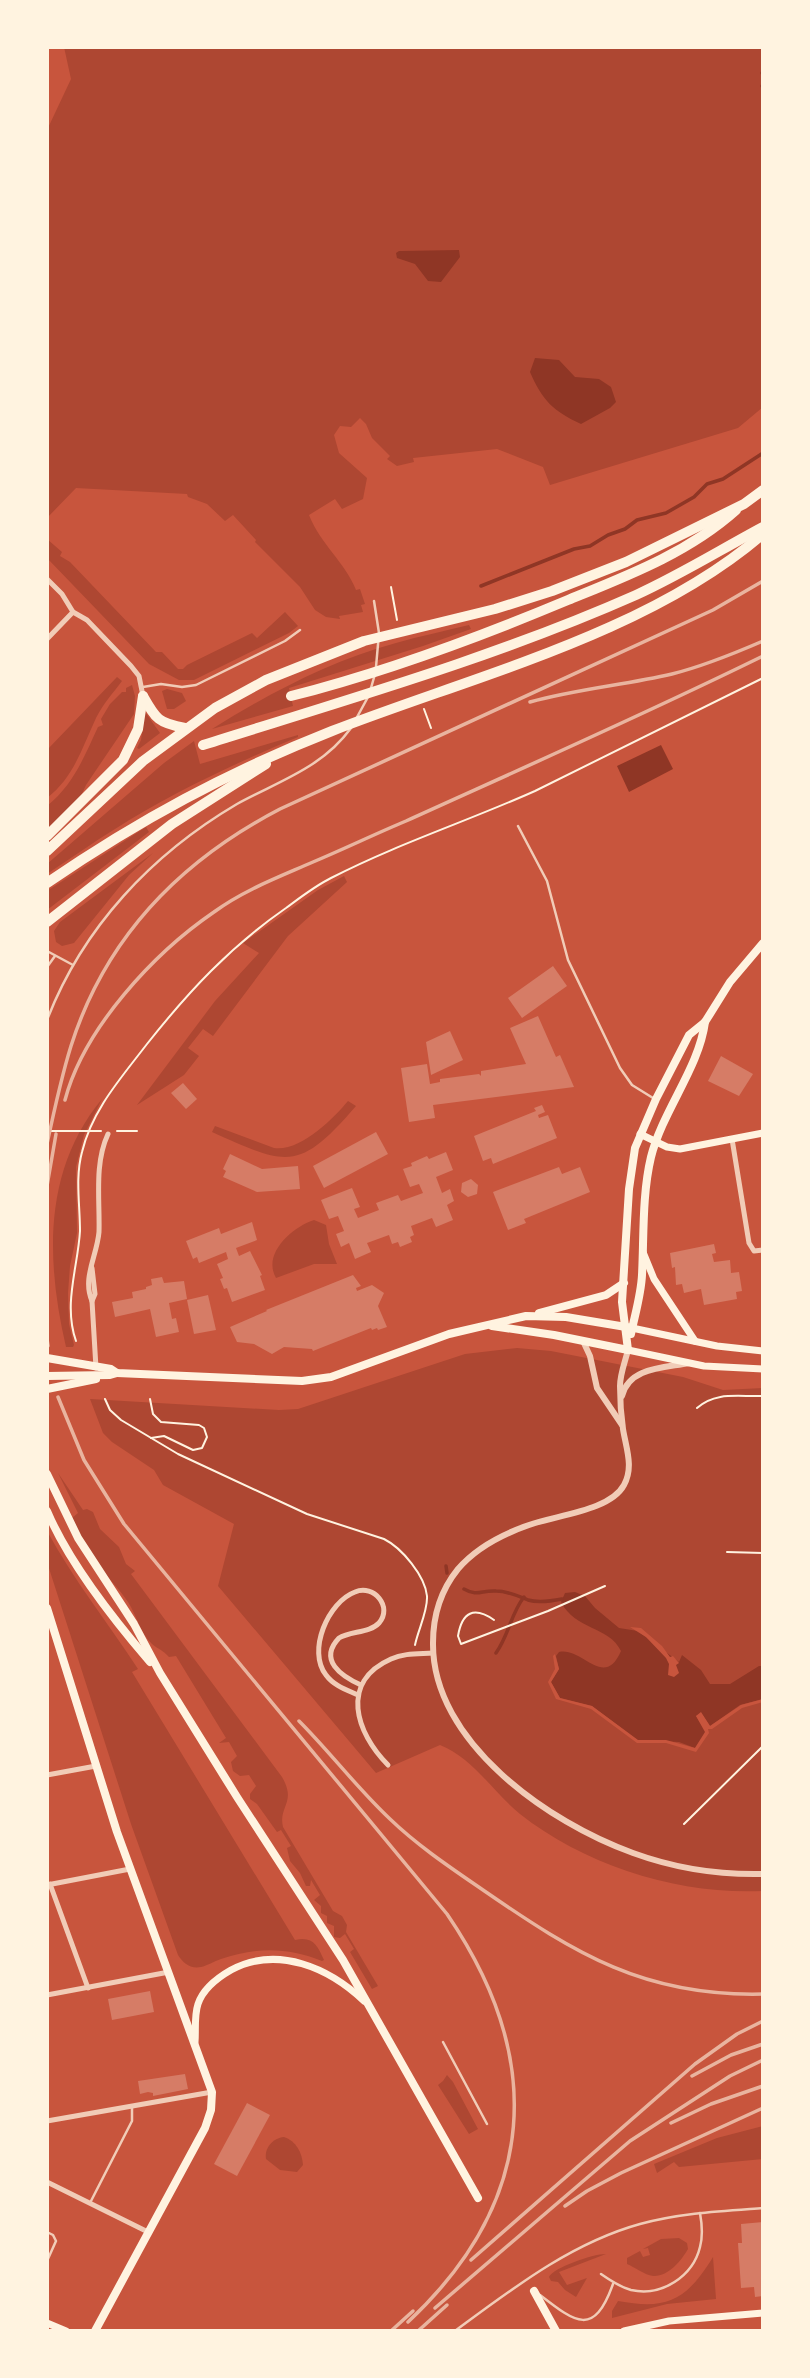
<svg xmlns="http://www.w3.org/2000/svg" width="810" height="2378" font-family="'Titillium Web',sans-serif">
  <style>
    .green { fill: #ae4732 }
    .water { fill: #8f3625 }
    .pier { fill: #c8553d }
    .lines { fill: none; stroke-linecap: round; stroke-linejoin: round }
    .stream { stroke: #8f3625; stroke-width: 3.5 }
    .building { fill: #d67c66 }
    .path { stroke: #fff3e0; stroke-width: 2 }
    .service { stroke: #f1ccb7; stroke-width: 2.5 }
    .minor { stroke: #f1ccb7; stroke-width: 5 }
    .tertiary { stroke: #f1ccb7; stroke-width: 6 }
    .secondary { stroke: #fff3e0; stroke-width: 7 }
    .primary { stroke: #fff3e0; stroke-width: 8 }
    .motorway { stroke: #fff3e0; stroke-width: 10 }
    .rail { stroke: #e9b49f; stroke-width: 3.5 }
  </style>
  <rect width="100%" height="100%" fill="#c8553d"/>
  <g class="green">
    <path d="M64 47H763V407L738 428 550 485 543 467 497 449 413 458 414 462 397 466 387 459 390 456 372 438 366 424 360 418 351 427 340 426 334 435 339 453 367 478 363 499 342 509 335 499 309 515C321 545 345 562 356 590L360 589 365 604 361 605 363 612 339 616 340 619 326 617 315 610 300 587 255 542 256 540 233 515 225 521 207 504 188 497 187 494 76 488 47 518V130L71 79Z"/>
    <polygon points="47,539 62,552 60,556 70,562 156,652 162,652 178,669 183,669 187,665 252,633 257,638 285,612 298,626 289,633 194,680 179,680 149,664 47,558"/>
    <path d="M469 625 471 629 423 646 289 688 293 706 212 729C270 693 330 661 396 643 420 636 445 631 469 625Z"/>
    <path d="M117 677 122 681C113 693 103 704 96 718 82 748 74 777 47 798V750Z"/>
    <path d="M132 685 135 696 134 714 86 785 81 796 47 829V806C74 784 84 757 98 727L103 725 101 719 110 704 122 692H126V688Z"/>
    <polygon points="167,689 182,693 186,701 174,709 167,709 162,691"/>
    <polygon points="145,712 160,733 139,749 137,748 141,740"/>
    <path d="M298 735V737C236 763 173 792 115 829 92 843 70 859 47 874V864L164 763 194 741 200 764Z"/>
    <polygon points="146,827 149,832 47,910 47,891"/>
    <polygon points="153,853 129,875 74,943 62,946 56,942 54,931 60,922"/>
    <polygon points="344,876 347,882 288,936 213,1036 203,1029 188,1048 199,1056 184,1075 137,1105 215,1001 259,953 243,943 318,890"/>
    <path d="M102 1099 84 1135 76 1167 77 1233 70 1266 68 1293 69 1324 74 1345 73 1347H66C46 1261 43 1170 102 1099Z"/>
    <path d="M348 1101 356 1106C299 1172 288 1166 212 1132L215 1126 274 1148C300 1152 333 1119 348 1101Z"/>
    <path d="M314 1220 326 1225 329 1244 337 1264H314L276 1278C262 1254 292 1227 314 1220Z"/>
    <path d="M517 1348 551 1351 683 1377 723 1390 763 1388V1891C679 1895 586 1866 520 1814 493 1792 473 1758 440 1745L376 1773 218 1586 234 1524 163 1485 154 1470 112 1442 103 1433 90 1399 279 1410 298 1409 465 1354Z"/>
    <path d="M58 1473 83 1510 87 1509 93 1512 100 1529 119 1547 126 1564 135 1571 131 1574 282 1777C297 1803 278 1806 283 1827L333 1911 342 1916 347 1925 346 1932 378 1986 372 1989 350 1952 354 1949 345 1934 340 1938 334 1937V1926L327 1923V1916L321 1913V1906L314 1900 320 1895 311 1880 310 1886H306L300 1873 290 1861 287 1848 291 1846 281 1830 277 1832 257 1804 250 1799V1794L256 1786 249 1775 240 1776 233 1771 231 1762 237 1756 229 1742 219 1743 226 1738 176 1656 169 1657C163 1650 158 1649 152 1644 140 1633 137 1616 128 1602 110 1575 78 1552 72 1518L78 1513Z"/>
    <path d="M47 1531C73 1579 108 1623 138 1669L132 1672 295 1940C313 1936 317 1945 324 1960L322 1961C288 1947 256 1947 221 1959 214 1961 207 1966 201 1967 190 1969 183 1963 178 1955L131 1824 47 1562Z"/>
    <polygon points="447,2075 453,2082 478,2129 469,2134 438,2085 443,2081"/>
    <polygon points="763,2126 763,2159 679,2167 674,2162 657,2173 654,2164 717,2138"/>
    <path d="M284 2137C296 2141 302 2152 303 2165L297 2172 280 2170 266 2159C264 2148 273 2138 284 2137Z"/>
    <path d="M679 2238 687 2243 688 2249C681 2261 668 2277 653 2276 645 2275 634 2267 627 2264V2258L640 2251 643 2257 650 2255 648 2248 643 2249 661 2239Z"/>
    <path d="M606 2254 559 2272 567 2285 587 2278 576 2297 565 2290 558 2282 551 2281 549 2277C553 2268 592 2254 606 2254Z"/>
    <path d="M713 2257 716 2299 667 2304 612 2318V2311L618 2301C667 2310 686 2301 713 2257Z"/>
  </g>
  <g class="water">
    <polygon points="459,250 460,257 441,282 428,281 415,264 397,258 396,253 399,251"/>
    <path d="M535 358 559 360 575 377 599 379 611 387 616 402 610 408 581 424C553 411 542 400 530 372Z"/>
    <polygon points="661,745 673,769 629,792 617,766"/>
    <path d="M575 1592 585 1596 595 1608 619 1628 638 1631 679 1662 682 1655 701 1670 710 1684H730L759 1666H763V1699L740 1705 710 1726 701 1713 696 1716 706 1732 695 1748 679 1742 637 1740 592 1706 560 1698 551 1682 559 1669 556 1656 559 1652C583 1647 604 1690 621 1651 609 1626 575 1630 561 1602L565 1593Z"/>
  </g>
  <g class="pier">
    <polygon points="630,1627 641,1628 662,1646 670,1657 673,1656 679,1663 676,1665 679,1673 674,1677 668,1675 669,1664 666,1658 646,1637"/>
    <polygon points="555,1654 559,1669 551,1682 560,1698 592,1706 638,1740 666,1740 695,1748 705,1732 696,1716 701,1712 710,1726 741,1705 763,1699 763,1702 742,1708 712,1729 708,1729 709,1733 696,1752 666,1743 637,1743 591,1709 556,1699 548,1682 555,1669 553,1656"/>
  </g>
  <g class="lines">
    <g class="stream">
      <polyline points="762,73 763,73"/>
      <polyline points="762,86 763,86"/>
      <polyline points="481,586 574,549 590,546 608,535 625,529 637,520 666,513 694,497 707,484 723,479 763,453"/>
      <polyline points="446,1566 447,1573"/>
      <path d="M464 1589C478 1597 481 1590 496 1591 508 1591 518 1596 528 1600 538 1603 552 1601 562 1599"/>
      <path d="M496 1653C509 1635 511 1613 524 1597"/>
    </g>
  </g>
  <g class="building">
    <polygon points="553,966 567,986 522,1018 508,998"/>
    <polygon points="538,1016 556,1057 560,1055 574,1087 433,1105 435,1118 409,1122 401,1068 427,1064 430,1084 440,1082 440,1079 479,1074 481,1076 481,1071 526,1064 510,1028"/>
    <polygon points="450,1031 463,1060 431,1075 426,1042"/>
    <polygon points="721,1056 753,1074 739,1096 708,1081"/>
    <polygon points="183,1083 197,1099 186,1109 171,1093"/>
    <polygon points="542,1105 545,1112 538,1115 539,1118 548,1115 557,1138 493,1164 491,1158 483,1161 474,1136 536,1111 534,1108"/>
    <polygon points="376,1132 388,1154 324,1188 313,1166"/>
    <polygon points="446,1152 453,1170 436,1177 442,1193 450,1189 454,1201 447,1205 453,1220 436,1227 432,1218 411,1226 414,1235 410,1237 412,1242 400,1247 398,1242 392,1244 389,1235 367,1243 371,1252 355,1259 349,1243 341,1247 336,1234 344,1231 338,1216 329,1219 321,1200 352,1188 360,1207 354,1209 358,1218 379,1210 376,1203 398,1195 401,1201 423,1193 419,1184 410,1187 403,1169 412,1166 411,1163 427,1156 429,1159"/>
    <polygon points="230,1154 262,1169 298,1166 300,1189 257,1192 223,1177 226,1171 223,1169"/>
    <polygon points="559,1167 562,1174 580,1167 590,1192 524,1219 526,1223 508,1230 493,1192"/>
    <polygon points="471,1179 478,1185 477,1194 468,1197 461,1192 462,1183"/>
    <polygon points="252,1222 257,1240 236,1248 239,1256 250,1251 262,1275 260,1276 265,1290 232,1302 227,1288 224,1289 220,1279 223,1278 217,1264 228,1259 226,1252 199,1263 197,1257 193,1259 186,1241 219,1228 221,1234"/>
    <polygon points="714,1244 716,1253 712,1254 714,1262 730,1260 731,1273 739,1272 742,1291 736,1292 737,1299 704,1305 701,1289 684,1293 682,1284 676,1285 675,1267 672,1268 670,1253"/>
    <polygon points="353,1275 361,1286 356,1288 357,1291 372,1285 384,1293 378,1306 387,1327 378,1330 377,1328 372,1330 371,1328 313,1351 312,1349 284,1347 272,1354 254,1344 237,1342 230,1327 267,1311 266,1310"/>
    <polygon points="162,1277 164,1283 184,1281 187,1299 169,1303 172,1319 176,1318 179,1332 156,1337 150,1309 115,1317 112,1302 133,1298 132,1292 146,1289 146,1287 152,1285 151,1279"/>
    <polygon points="208,1295 216,1330 194,1334 187,1300"/>
    <polygon points="150,1991 154,2012 112,2020 108,1999"/>
    <polygon points="185,2074 188,2089 153,2096 153,2093 148,2092 140,2094 138,2081"/>
    <polygon points="247,2103 270,2115 237,2176 214,2164"/>
    <polygon points="763,2222 763,2296 755,2297 754,2287 741,2288 738,2243 742,2243 741,2224"/>
  </g>
  <g class="lines">
    <g class="path">
      <polyline points="391,587 397,620"/>
      <polyline points="424,709 431,728"/>
      <polyline points="47,1131 101,1131"/>
      <polyline points="117,1131 137,1131"/>
      <path d="M76 1341C63 1304 78 1267 80 1231 80 1204 75 1178 82 1152 92 1110 121 1078 147 1044 189 991 230 947 286 908 301 897 315 886 331 878 397 844 468 821 535 791L763 678"/>
      <path d="M105 1399 110 1410 121 1420 178 1454 307 1514 384 1539C402 1548 425 1576 427 1596 428 1611 418 1630 415 1645"/>
      <polyline points="150,1399 153,1414 161,1422 199,1425 204,1428 207,1437 202,1448 193,1450 164,1436 151,1438"/>
      <path d="M697 1408C716 1391 739 1397 763 1396"/>
      <polyline points="727,1552 763,1553"/>
      <path d="M494 1620C474 1606 462 1612 458 1636L461 1644 548 1611 605 1586"/>
      <polyline points="684,1824 763,1746"/>
    </g>
    <g class="service">
      <polyline points="374,601 379,633 376,667"/>
      <polyline points="143,687 161,684 182,687 196,685 285,641 300,630"/>
      <polyline points="371,688 375,674"/>
      <polyline points="356,719 368,697"/>
      <polyline points="518,826 547,881 568,960 620,1068 632,1085 653,1098"/>
      <polyline points="47,951 73,965"/>
      <polyline points="47,967 55,956"/>
      <path d="M47 1020C83 927 152 854 237 804 279 781 322 768 351 728"/>
      <polyline points="443,2042 487,2124"/>
      <polyline points="91,2201 132,2121 132,2106"/>
      <polyline points="47,2232 53,2235 56,2241 47,2261"/>
      <path d="M601 2274C611 2281 620 2287 631 2290 662 2297 693 2276 700 2247 703 2236 702 2224 700 2213"/>
      <path d="M540 2295C576 2323 594 2337 613 2284"/>
      <path d="M455 2331C512 2289 571 2243 640 2224 680 2213 722 2211 763 2208"/>
    </g>
    <g class="minor">
      <polyline points="47,579 62,594 73,612 87,620 131,666 139,676 143,696"/>
      <polyline points="47,639 73,612"/>
      <polyline points="732,1139 749,1243 754,1251 763,1250"/>
      <polyline points="92,1268 95,1294 92,1301"/>
      <path d="M96 1368 92 1301C82 1278 97 1256 99 1232 100 1200 94 1164 108 1134"/>
      <path d="M358 1695C347 1690 334 1686 326 1675 307 1651 328 1602 355 1592 374 1584 393 1607 379 1623 370 1633 350 1631 339 1638 318 1660 341 1676 361 1685"/>
      <path d="M388 1765C356 1733 339 1682 391 1659 404 1653 418 1654 433 1653"/>
      <polyline points="47,1775 96,1766"/>
      <polyline points="50,1884 88,1988"/>
      <polyline points="47,1885 130,1869"/>
      <polyline points="47,1995 169,1972"/>
      <polyline points="47,2121 212,2092"/>
      <polyline points="47,2182 148,2232"/>
    </g>
    <g class="tertiary">
      <polyline points="583,1341 590,1356 597,1388 622,1425"/>
      <path d="M628 1350C625 1362 620 1374 620 1386 620 1400 621 1415 623 1429 626 1448 634 1467 624 1485 610 1511 556 1515 529 1525 503 1534 476 1548 458 1569 441 1590 433 1616 433 1643 432 1742 549 1823 633 1853 674 1868 719 1875 763 1874"/>
      <path d="M622 1396C629 1367 664 1368 689 1363"/>
    </g>
    <g class="secondary">
      <polyline points="640,1134 667,1147 680,1149 763,1133"/>
      <polyline points="643,1252 654,1279 695,1341"/>
      <polyline points="632,1328 717,1346 763,1351"/>
      <polyline points="628,1350 704,1366 763,1369"/>
      <path d="M195 2042C196 2030 194 2016 198 2004 203 1989 217 1978 231 1970 278 1945 329 1968 364 2001"/>
      <polyline points="47,2323 66,2331"/>
      <polyline points="624,2331 669,2321 763,2313"/>
    </g>
    <g class="primary">
      <polyline points="539,1313 606,1295 624,1283"/>
      <polyline points="492,1326 554,1335 628,1350"/>
      <path d="M631 1334C635 1314 641 1295 642 1275 644 1236 642 1195 651 1157 663 1110 699 1068 705 1022"/>
      <polyline points="628,1350 622,1302 629,1189 635,1148 656,1099 689,1035 705,1022 730,982 763,943"/>
      <polyline points="47,1358 111,1369 117,1373 302,1381 331,1377 449,1334 526,1316 566,1317 632,1328"/>
      <polyline points="47,1376 110,1375 117,1373"/>
      <polyline points="47,1389 96,1379"/>
      <polyline points="47,1474 78,1538 134,1624 160,1673 237,1797 343,1960 478,2198"/>
      <path d="M47 1511C69 1563 114 1620 150 1662"/>
      <polyline points="47,1608 117,1832 212,2092 211,2110 205,2128 95,2331"/>
      <polyline points="534,2291 556,2331"/>
    </g>
    <g class="motorway">
      <path d="M143 696C156 719 158 723 185 728"/>
      <path d="M291 696C386 672 477 638 568 600 627 576 688 553 736 510"/>
      <path d="M203 745C349 699 496 657 636 595 680 575 720 550 763 527"/>
      <polyline points="47,836 123,760 138,729 143,696"/>
      <polyline points="47,851 143,761 215,708 266,680 364,641 495,609 552,591 626,562 744,504 763,490"/>
      <path d="M47 883C139 820 228 772 332 731 473 676 647 634 763 534"/>
      <polyline points="47,922 172,824 266,764"/>
    </g>
    <g class="rail">
      <path d="M530 702C577 689 625 685 672 674 704 666 733 654 763 641"/>
      <path d="M65 1100C84 1028 154 953 214 912 244 890 279 877 313 862 344 849 375 834 406 821 525 767 645 714 763 656"/>
      <path d="M47 1144C54 1111 61 1078 71 1046 106 936 180 861 280 809L713 610 763 581"/>
      <polyline points="47,1186 56,1134"/>
      <polyline points="47,1339 48,1346"/>
      <path d="M58 1397 84 1460 124 1524 447 1914C546 2059 538 2200 408 2322"/>
      <path d="M299 1721C330 1752 357 1788 390 1819 418 1846 451 1868 483 1890 576 1954 645 1997 763 1994"/>
      <polyline points="692,2076 731,2055 763,2044"/>
      <polyline points="671,2123 711,2104 763,2086"/>
      <polyline points="565,2206 587,2191 621,2173 763,2108"/>
      <polyline points="471,2260 695,2064 737,2034 763,2021"/>
      <polyline points="435,2308 630,2141 730,2076 763,2060"/>
      <polyline points="391,2331 413,2311"/>
      <polyline points="418,2331 447,2305"/>
    </g>
  </g>
  <rect width="810" height="2378" fill="none" stroke="#fff3e0" stroke-width="98"/>
</svg>
